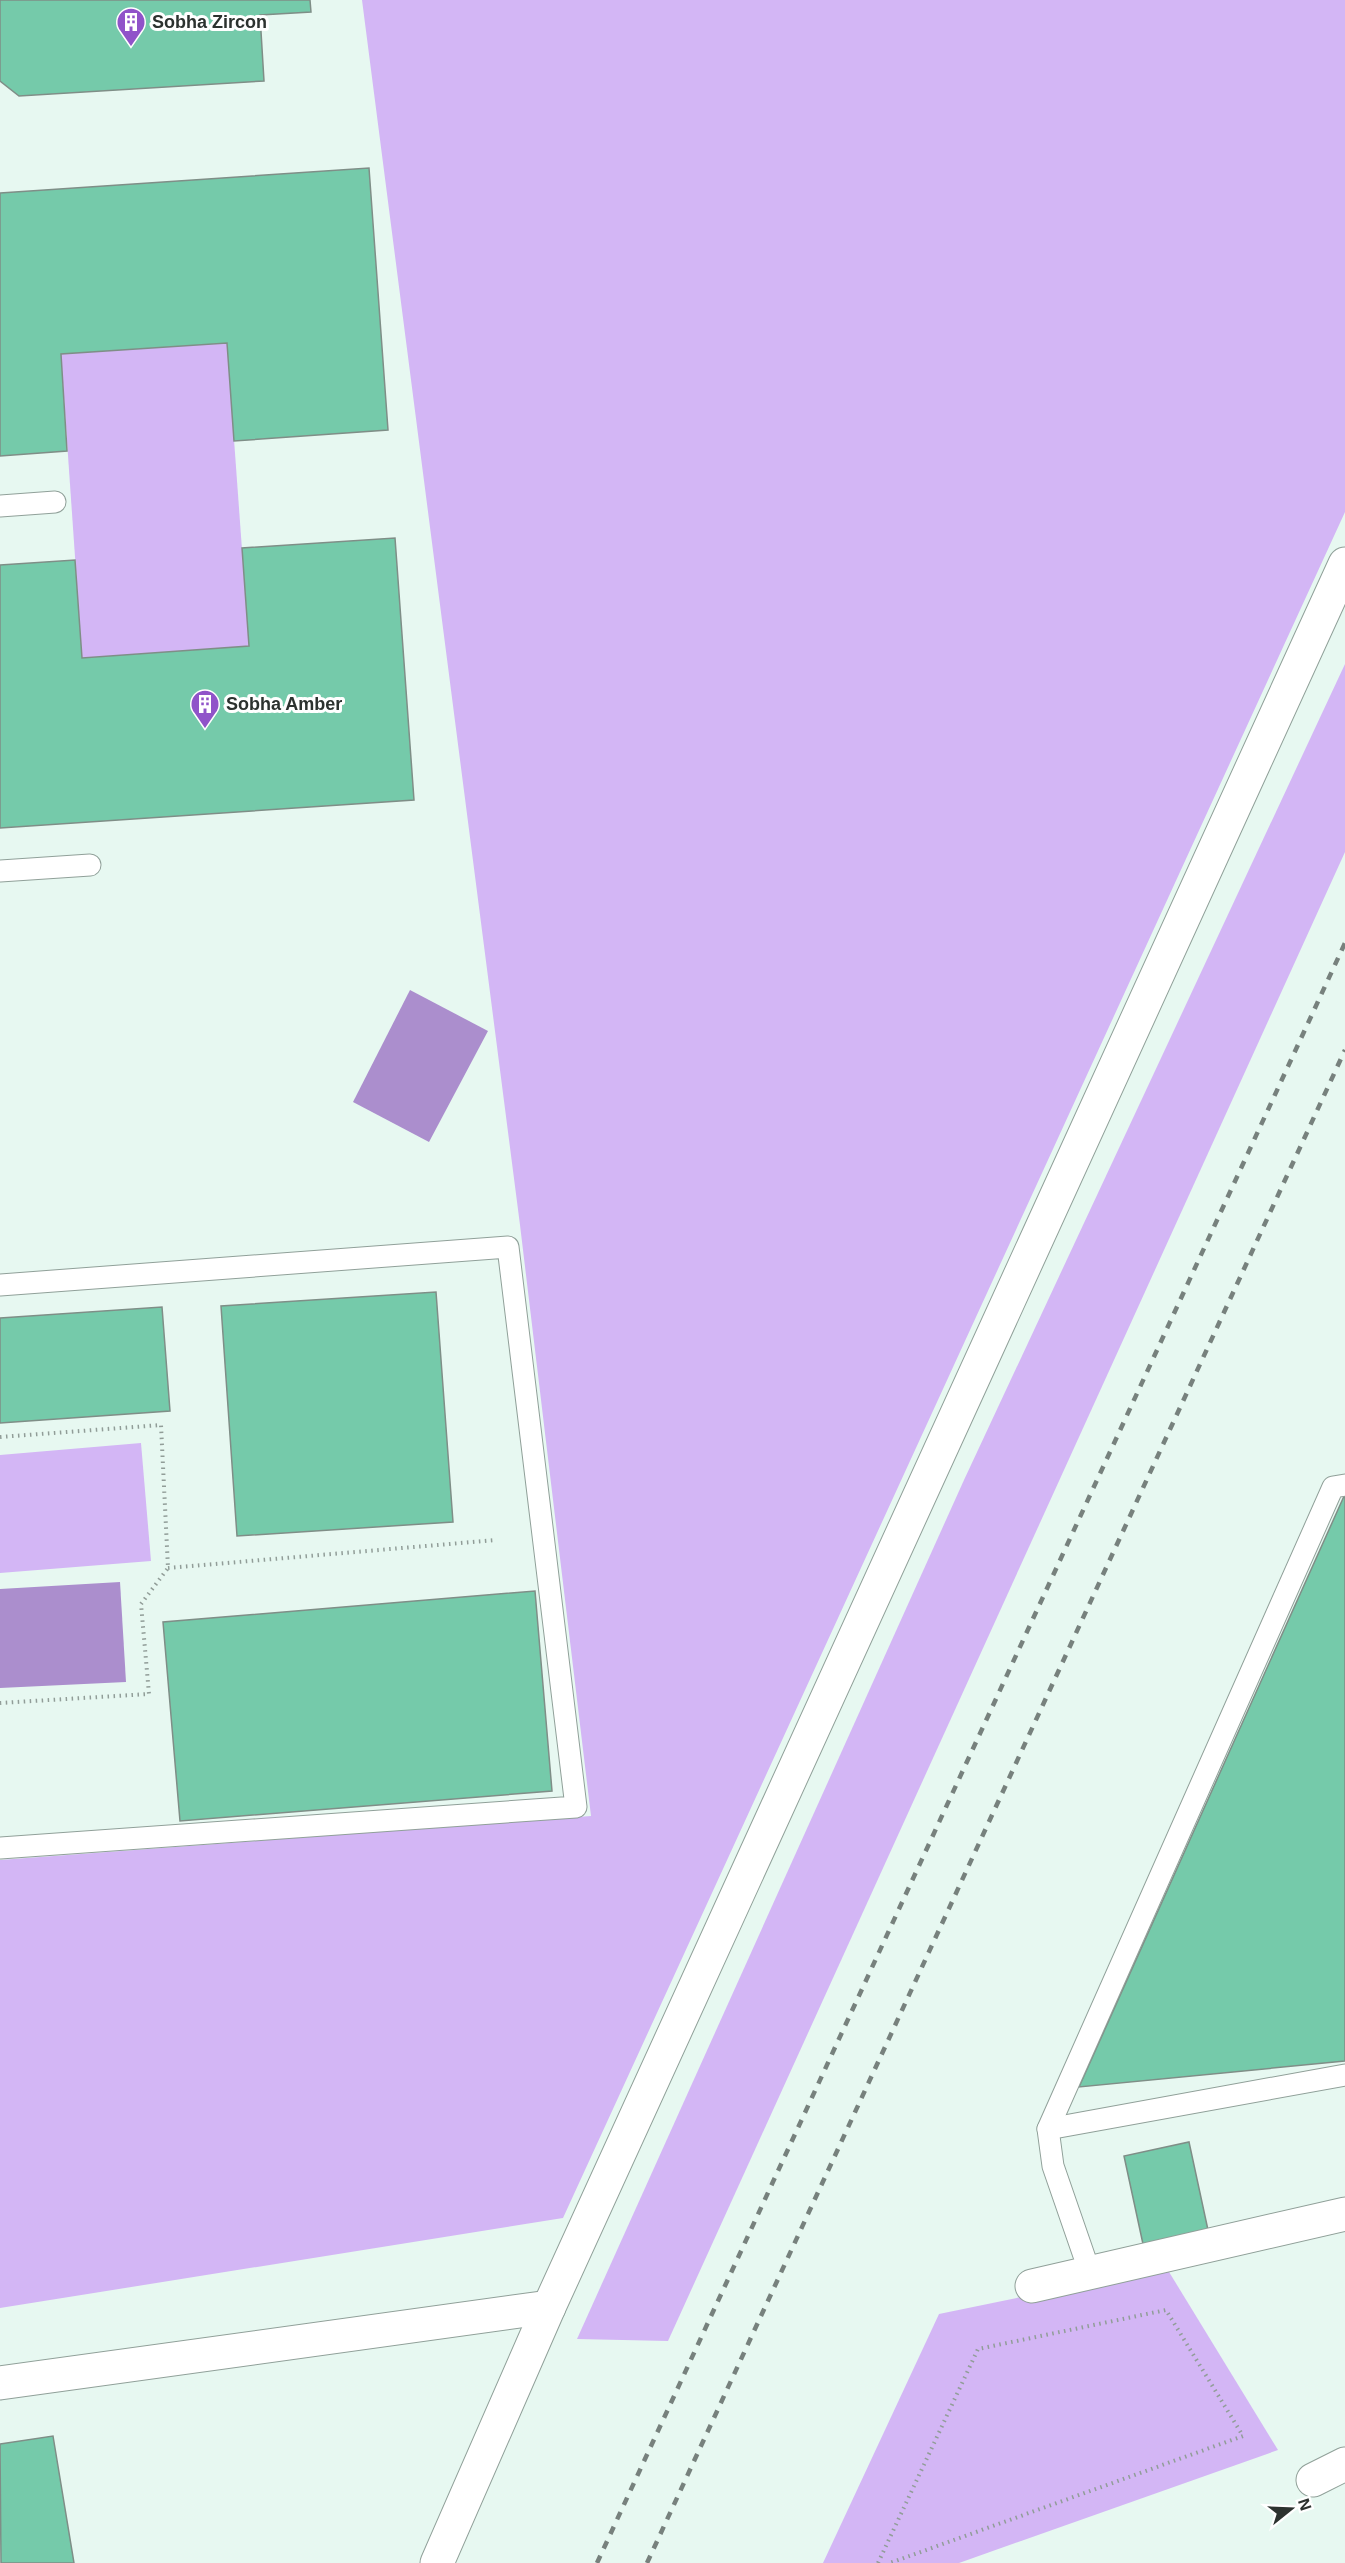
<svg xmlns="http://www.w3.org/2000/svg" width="1345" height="2563" font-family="Helvetica,sans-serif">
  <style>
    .green { fill: #d3b6f5 }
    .water { fill: #ab8ecd }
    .building { fill: #75caaa; stroke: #7f8e87; stroke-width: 1.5 }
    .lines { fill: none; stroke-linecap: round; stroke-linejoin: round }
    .lane-casing { stroke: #90a099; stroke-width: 23 }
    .street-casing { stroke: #90a099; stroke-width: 35 }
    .path { stroke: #919d98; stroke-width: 4; stroke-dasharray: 1.5 4.5; stroke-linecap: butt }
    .lane { stroke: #fff; stroke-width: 21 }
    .street { stroke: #fff; stroke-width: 33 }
    .rail { stroke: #77817d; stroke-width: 4.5; stroke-dasharray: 8 8; stroke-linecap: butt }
    .labels { text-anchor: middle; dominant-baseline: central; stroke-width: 6; stroke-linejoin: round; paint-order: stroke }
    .poi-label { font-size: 18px; font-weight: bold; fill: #2c322f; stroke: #fff; text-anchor: start }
  </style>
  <rect width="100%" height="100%" fill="#e7f8f1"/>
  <g class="green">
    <polygon points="362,0 1345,0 1345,512 563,2218 0,2308 0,1860 591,1816 520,1225"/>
    <polygon points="227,343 249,646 82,658 61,354"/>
    <polygon points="1345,664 1345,852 668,2341 577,2339 964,1480"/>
    <polygon points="141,1443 151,1561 0,1573 0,1455"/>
    <polygon points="1166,2267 1278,2450 959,2563 823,2563 939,2314"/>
  </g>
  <g class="water">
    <polygon points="410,990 488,1031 429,1142 353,1102"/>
    <polygon points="120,1582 126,1682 0,1688 0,1589"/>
  </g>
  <g class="building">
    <polygon points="0,0 310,0 311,12 260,15 264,81 19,96 0,81"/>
    <polygon points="369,168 388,430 234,441 227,343 61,354 67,451 0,456 0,193"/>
    <polygon points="395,538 414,800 0,828 0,565 75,560 82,658 249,646 242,548"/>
    <polygon points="436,1292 453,1522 237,1536 221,1306"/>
    <polygon points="162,1307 170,1411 0,1423 0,1318"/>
    <polygon points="1345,1494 1345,2061 1079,2087"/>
    <polygon points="535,1591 552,1791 180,1821 163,1622"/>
    <polygon points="1189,2142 1208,2230 1143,2244 1124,2156"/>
    <polygon points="53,2436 74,2563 1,2563 0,2444"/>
  </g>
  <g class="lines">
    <g class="lane-casing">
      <g id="lane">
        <polyline points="0,506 55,502"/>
        <polyline points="0,871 90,865"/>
        <polyline points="0,1285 508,1247 576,1807 0,1848"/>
        <polyline points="1048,2129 1345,2075"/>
        <polyline points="1090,2273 1053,2166 1048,2129 1333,1487 1345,1485"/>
      </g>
    </g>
    <g class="street-casing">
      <g id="street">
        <polyline points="1032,2286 1345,2214"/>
        <polyline points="0,2383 549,2307"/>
        <polyline points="1313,2480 1345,2464"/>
        <polyline points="437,2563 549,2307 1345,564"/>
      </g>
    </g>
    <g class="path">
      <polyline points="0,1437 161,1425 168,1568 141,1604 149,1694 0,1703"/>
      <polyline points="168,1568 496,1540"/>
      <polyline points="878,2563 978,2349 1166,2310 1243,2436 890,2563"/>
    </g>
    <use href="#lane" class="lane"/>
    <use href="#street" class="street"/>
    <g class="rail">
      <polyline points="597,2563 1345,943"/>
      <polyline points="647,2563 1345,1050"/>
    </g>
  </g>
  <defs>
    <g id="building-pin" transform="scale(1.5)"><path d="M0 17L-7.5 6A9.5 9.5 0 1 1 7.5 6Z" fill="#9053c9" stroke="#fff"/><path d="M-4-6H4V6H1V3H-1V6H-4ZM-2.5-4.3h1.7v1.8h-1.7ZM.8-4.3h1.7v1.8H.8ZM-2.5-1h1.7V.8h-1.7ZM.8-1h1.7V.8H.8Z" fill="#fff"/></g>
  </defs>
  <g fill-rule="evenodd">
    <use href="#building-pin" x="131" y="22"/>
    <use href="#building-pin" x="205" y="704"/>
  </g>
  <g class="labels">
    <g class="poi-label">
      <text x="152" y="22">Sobha Zircon</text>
      <text x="226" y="704">Sobha Amber</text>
    </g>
  </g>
  <g transform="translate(1291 2509) rotate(72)" stroke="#ffffff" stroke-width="4.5" paint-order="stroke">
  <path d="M0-4.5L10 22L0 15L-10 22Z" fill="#2c322f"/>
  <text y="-9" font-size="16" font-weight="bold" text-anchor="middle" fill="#2c322f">N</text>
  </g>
</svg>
